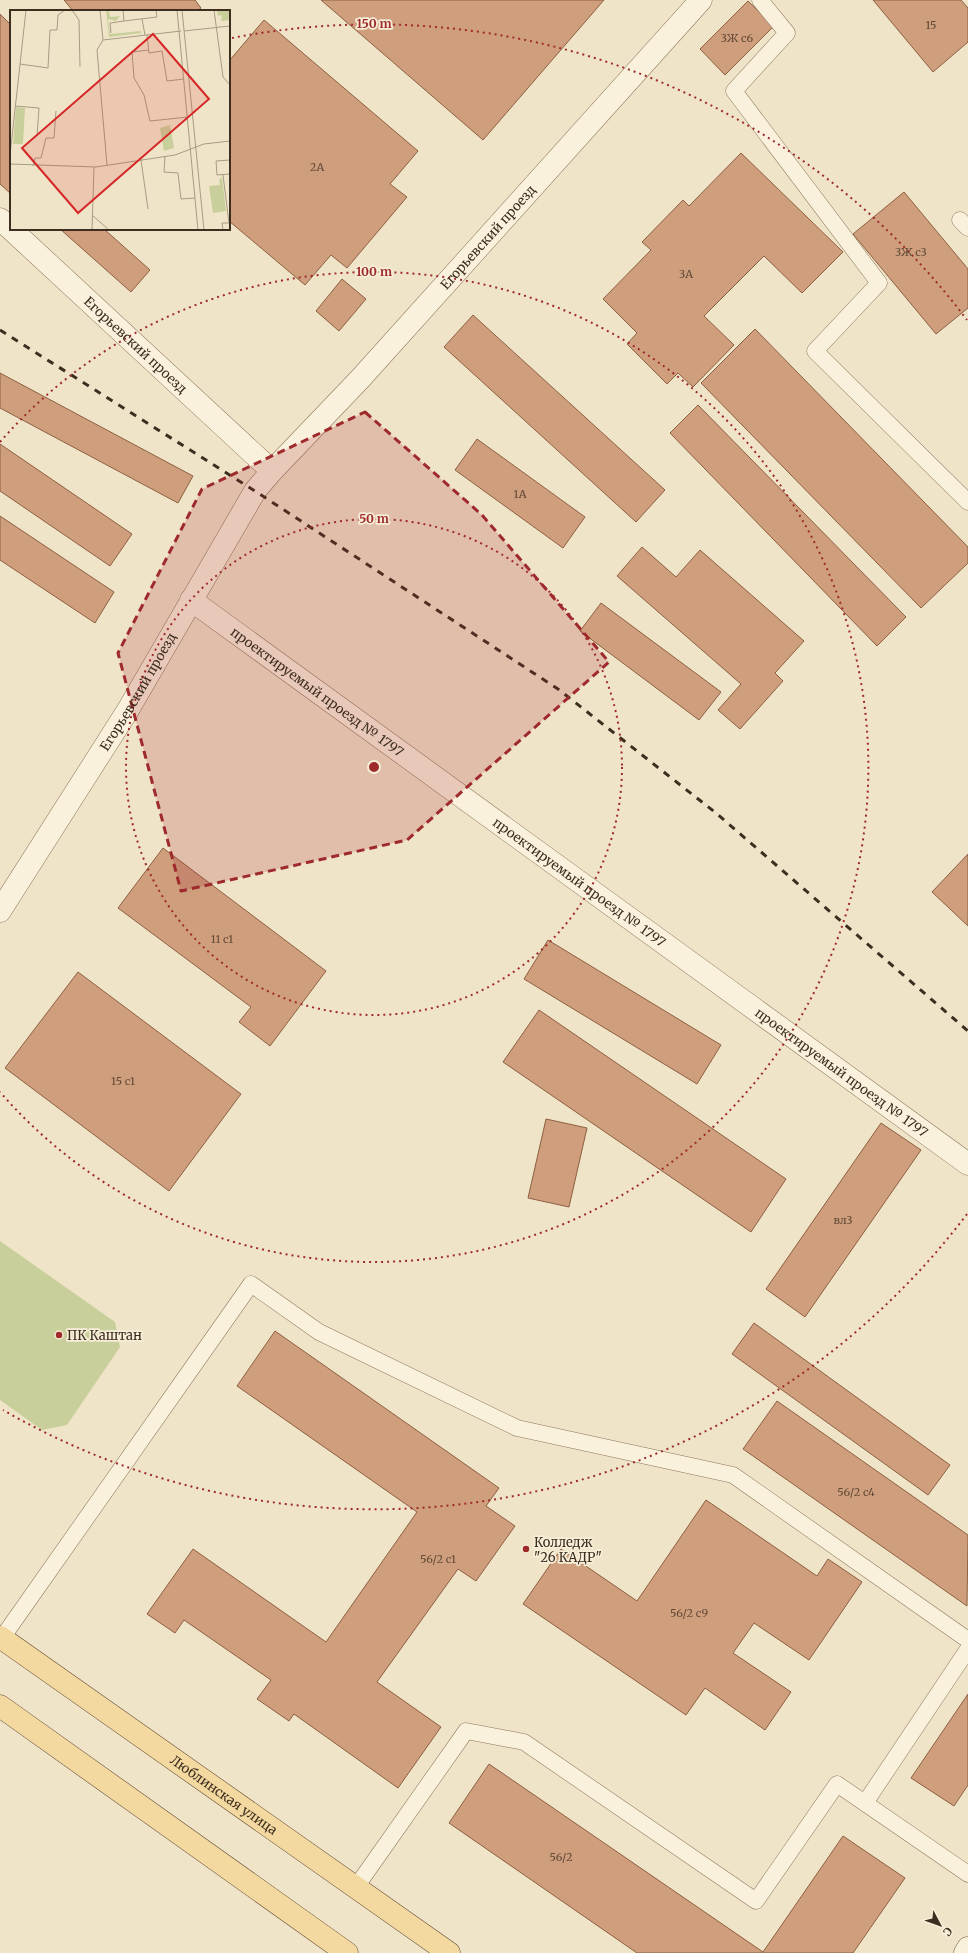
<svg xmlns="http://www.w3.org/2000/svg" width="968" height="1953" font-family="Merriweather,serif">
  <style>
    .green { fill: #c9cf9b }
    .building { fill: #cf9f7d; stroke: #8d5f41 }
    .lines { fill: none; stroke-linecap: round; stroke-linejoin: round }
    .service-casing { stroke: #8d765c; stroke-width: 17 }
    .minor-casing { stroke: #8d765c; stroke-width: 23 }
    .secondary-casing { stroke: #6f573f; stroke-width: 23 }
    .primary-casing { stroke: #5b4430; stroke-width: 23 }
    .service { stroke: #faf1dc; stroke-width: 16 }
    .minor { stroke: #faf1dc; stroke-width: 22 }
    .secondary { stroke: #faf1dc; stroke-width: 22 }
    .primary { stroke: #f3d9a0; stroke-width: 22 }
    .rail { stroke: #3d2e20; stroke-width: 3; stroke-dasharray: 7 7; stroke-linecap: butt }
    .marked { fill: #9e2a2b; fill-opacity: 0.2; stroke: #9e2a2b; stroke-width: 3; stroke-dasharray: 8 5; stroke-linejoin: round }
    .ring { fill: none; stroke: #9e2a2b; stroke-width: 2; stroke-dasharray: 2 4 }
    .poi-dot { fill: #9e2a2b; stroke: #f7eed8; stroke-width: 1.5 }
    .labels { text-anchor: middle; dominant-baseline: central; stroke-width: 3.5; stroke-linejoin: round; paint-order: stroke }
    .number-label { font-size: 11px; fill: #624a37 }
    .street-label { font-size: 13px; fill: #3d2e20; stroke: #f7eed8 }
    .poi-label { font-size: 13px; fill: #3d2e20; stroke: #f7eed8; text-anchor: start }
    .inset-road { fill: none; stroke: #a89b85; stroke-width: 1 }
    .view { fill: #d62828; fill-opacity: 0.15; stroke: #d62828; stroke-width: 2 }
    .inset-edge { fill: none; stroke: #3d2e20; stroke-width: 2 }
    .centre { fill: #9e2a2b; stroke: #f7eed8; stroke-width: 2 }
    .ring-label { font-size: 12px; text-anchor: middle; font-weight: bold; fill: #9e2a2b; stroke: #f7eed8; stroke-width: 3.5; stroke-linejoin: round; paint-order: stroke }
  </style>
  <rect width="100%" height="100%" fill="#f0e4c8"/>
  <polygon class="green" points="0,1241 115,1322 120,1347 67,1425 42,1430 0,1400"/>
  <g class="building">
    <polygon points="64,0 195,0 201,8 197,11 73,11"/>
    <polygon points="321,0 604,0 483,140"/>
    <polygon points="873,0 961,0 968,8 968,42 933,72"/>
    <polygon points="748,1 774,26 725,75 700,49"/>
    <polygon points="0,14 11,25 11,194 0,184"/>
    <polygon points="264,20 418,151 390,184 407,197 347,268 331,255 305,285 229,221 229,61"/>
    <polygon points="741,153 843,252 802,293 764,256 704,316 734,345 693,387 678,373 667,384 627,344 637,333 603,299 651,250 642,242 683,200 689,206"/>
    <polygon points="904,192 968,269 968,308 936,334 853,234"/>
    <polygon points="60,229 104,229 150,270 131,292"/>
    <polygon points="342,279 366,299 339,331 316,311"/>
    <polygon points="473,315 665,490 636,522 444,347"/>
    <polygon points="755,329 968,547 968,563 921,608 701,383"/>
    <polygon points="0,373 193,476 178,503 0,408"/>
    <polygon points="698,405 906,617 877,646 670,433"/>
    <polygon points="477,439 585,517 563,548 455,470"/>
    <polygon points="0,444 132,534 110,566 0,491"/>
    <polygon points="0,516 114,592 95,623 0,560"/>
    <polygon points="642,547 676,577 700,550 804,641 775,673 783,681 740,729 718,710 741,684 617,576"/>
    <polygon points="601,603 721,692 699,720 580,631"/>
    <polygon points="163,848 326,971 270,1046 239,1022 251,1007 118,908"/>
    <polygon points="968,854 968,926 932,892"/>
    <polygon points="548,940 721,1045 697,1084 524,979"/>
    <polygon points="78,972 241,1094 169,1191 5,1068"/>
    <polygon points="539,1010 786,1179 751,1232 503,1062"/>
    <polygon points="546,1119 587,1128 569,1207 528,1198"/>
    <polygon points="881,1123 921,1150 805,1317 766,1289"/>
    <polygon points="754,1323 950,1465 928,1495 732,1354"/>
    <polygon points="275,1331 499,1488 486,1506 515,1526 476,1581 458,1569 377,1682 441,1727 398,1788 294,1714 289,1721 257,1699 271,1680 184,1620 175,1633 147,1614 193,1549 326,1642 417,1512 237,1386"/>
    <polygon points="777,1401 968,1535 967,1606 743,1449"/>
    <polygon points="706,1500 817,1576 828,1559 862,1582 809,1660 754,1623 733,1653 791,1692 765,1730 705,1688 686,1715 523,1604 561,1549 637,1601"/>
    <polygon points="968,1694 968,1785 954,1806 911,1778"/>
    <polygon points="489,1764 763,1952 843,1836 905,1878 853,1953 637,1953 449,1823"/>
  </g>
  <g class="lines">
    <g class="service-casing">
      <g id="service">
        <polyline points="760,0 787,33 734,91 879,283 815,351 968,502"/>
        <polyline points="960,220 968,228"/>
        <polyline points="2,1638 251,1284 319,1332 517,1428 733,1475 968,1640"/>
        <polyline points="865,1803 968,1649"/>
        <polyline points="356,1887 466,1731 524,1742 756,1901 837,1784 968,1874"/>
      </g>
    </g>
    <g class="minor-casing">
      <g id="minor">
        <path id="s1" d="M0 219 272 471"/>
        <path id="s2" d="M191 600 968 1164"/>
        <path id="s3" d="M0 911 128 710 255 491 272 471 360 379 701 0"/>
      </g>
    </g>
    <g class="secondary-casing">
      <polyline id="secondary" points="965,1953 968,1948"/>
    </g>
    <g class="primary-casing">
      <g id="primary">
        <path id="s4" d="M0 1637 449 1953"/>
        <polyline points="0,1706 347,1953"/>
      </g>
    </g>
    <use href="#service" class="service"/>
    <use href="#minor" class="minor"/>
    <use href="#secondary" class="secondary"/>
    <use href="#primary" class="primary"/>
    <polyline class="rail" points="0,330 255,491 558,689 716,813 968,1031"/>
  </g>
  <path class="marked" d="M365 412 482 515 609 662 407 840 181 891 118 653 202 489Z"/>
  <g class="ring">
    <circle cx="374" cy="767" r="248"/>
    <path d="M0 442A495 495 0 1 1 0 1092"/>
    <path d="M967 1214A743 743 0 0 1 3 1410M232 38A743 743 0 0 1 967 320"/>
  </g>
  <g class="poi-dot">
    <circle cx="59" cy="1335" r="4"/>
    <circle cx="526" cy="1549" r="4"/>
  </g>
  <g class="labels">
    <g class="number-label">
      <text x="931" y="25">15</text>
      <text x="737" y="38">3Ж с6</text>
      <text x="317" y="167">2А</text>
      <text x="911" y="252">3Ж с3</text>
      <text x="686" y="274">3А</text>
      <text x="520" y="494">1А</text>
      <text x="222" y="939">11 с1</text>
      <text x="123" y="1081">15 с1</text>
      <text x="843" y="1220">вл3</text>
      <text x="856" y="1492">56/2 с4</text>
      <text x="438" y="1559">56/2 с1</text>
      <text x="689" y="1613">56/2 с9</text>
      <text x="561" y="1857">56/2</text>
    </g>
    <g class="street-label">
      <text stroke="none"><textPath href="#s3" startOffset="836">Егорьевский проезд</textPath></text>
      <text stroke="none"><textPath href="#s1" startOffset="185">Егорьевский проезд</textPath></text>
      <text stroke="none"><textPath href="#s3" startOffset="259">Егорьевский проезд</textPath></text>
      <text stroke="none"><textPath href="#s2" startOffset="156">проектируемый проезд № 1797</textPath></text>
      <text stroke="none"><textPath href="#s2" startOffset="480">проектируемый проезд № 1797</textPath></text>
      <text stroke="none"><textPath href="#s2" startOffset="804">проектируемый проезд № 1797</textPath></text>
      <text stroke="none"><textPath href="#s4" startOffset="274">Люблинская улица</textPath></text>
    </g>
    <g class="poi-label">
      <text x="67" y="1335">ПК Каштан</text>
      <text x="534" y="1542">Колледж<tspan x="534" dy="15">"26 КАДР"</tspan></text>
    </g>
  </g>
  <g transform="translate(10 10)">
    <rect width="220" height="220" fill="#f0e4c8"/>
    <path d="M96 0H99L100 7 110 6 106 11 98 9 100 24 131 21V23L99 27ZM207 0H220V10L211 11 212 5 208 6ZM6 97 15 98 13 134H3ZM160 115 164 138 154 141 150 118ZM212 167 216 201 203 203 199 176 210 175 209 170Z" fill="#c9cf9b"/>
    <path class="inset-road" d="M62 0 69 10 70 57M90 0 93 30 171 21M167 0 188 220M172 0 194 220M204 0 213 67 220 75M132 9 135 25M114 11 147 7 146 0M174 21 220 16M101 23 100 13 114 11 113 0M137 25 139 43 152 41 157 71 174 69M93 30 87 40 97 155M139 40 122 42 124 68 134 85 140 111 178 107M10 54 38 58 40 20H47L48 5 55 0M5 96 29 98 27 126M0 145 16 0M155 146 154 162 168 163 171 189 185 188M131 150 138 199M220 150 206 151 207 165 220 164M0 154 86 157 165 145 194 134 220 131M23 156 25 148H31L36 128H44L46 101M213 165 219 213M82 205 99 220M82 220 84 157M213 220 212 213H220"/>
    <path class="view" d="M143 24 199 89 68 203 12 138Z"/>
    <rect width="220" height="220" class="inset-edge"/>
  </g>
  <circle cx="374" cy="767" r="6" class="centre"/>
  <g class="ring-label">
    <text x="374" y="28">150 m</text>
    <text x="374" y="276">100 m</text>
    <text x="374" y="523">50 m</text>
  </g>
  <g transform="translate(940 1925) rotate(131)" stroke="#f7eed8" stroke-width="3" paint-order="stroke">
  <path d="M0-3L7 15L0 10L-7 15Z" fill="#3d2e20"/>
  <text y="-6" font-size="11" font-weight="bold" text-anchor="middle" fill="#3d2e20">С</text>
  </g>
</svg>
